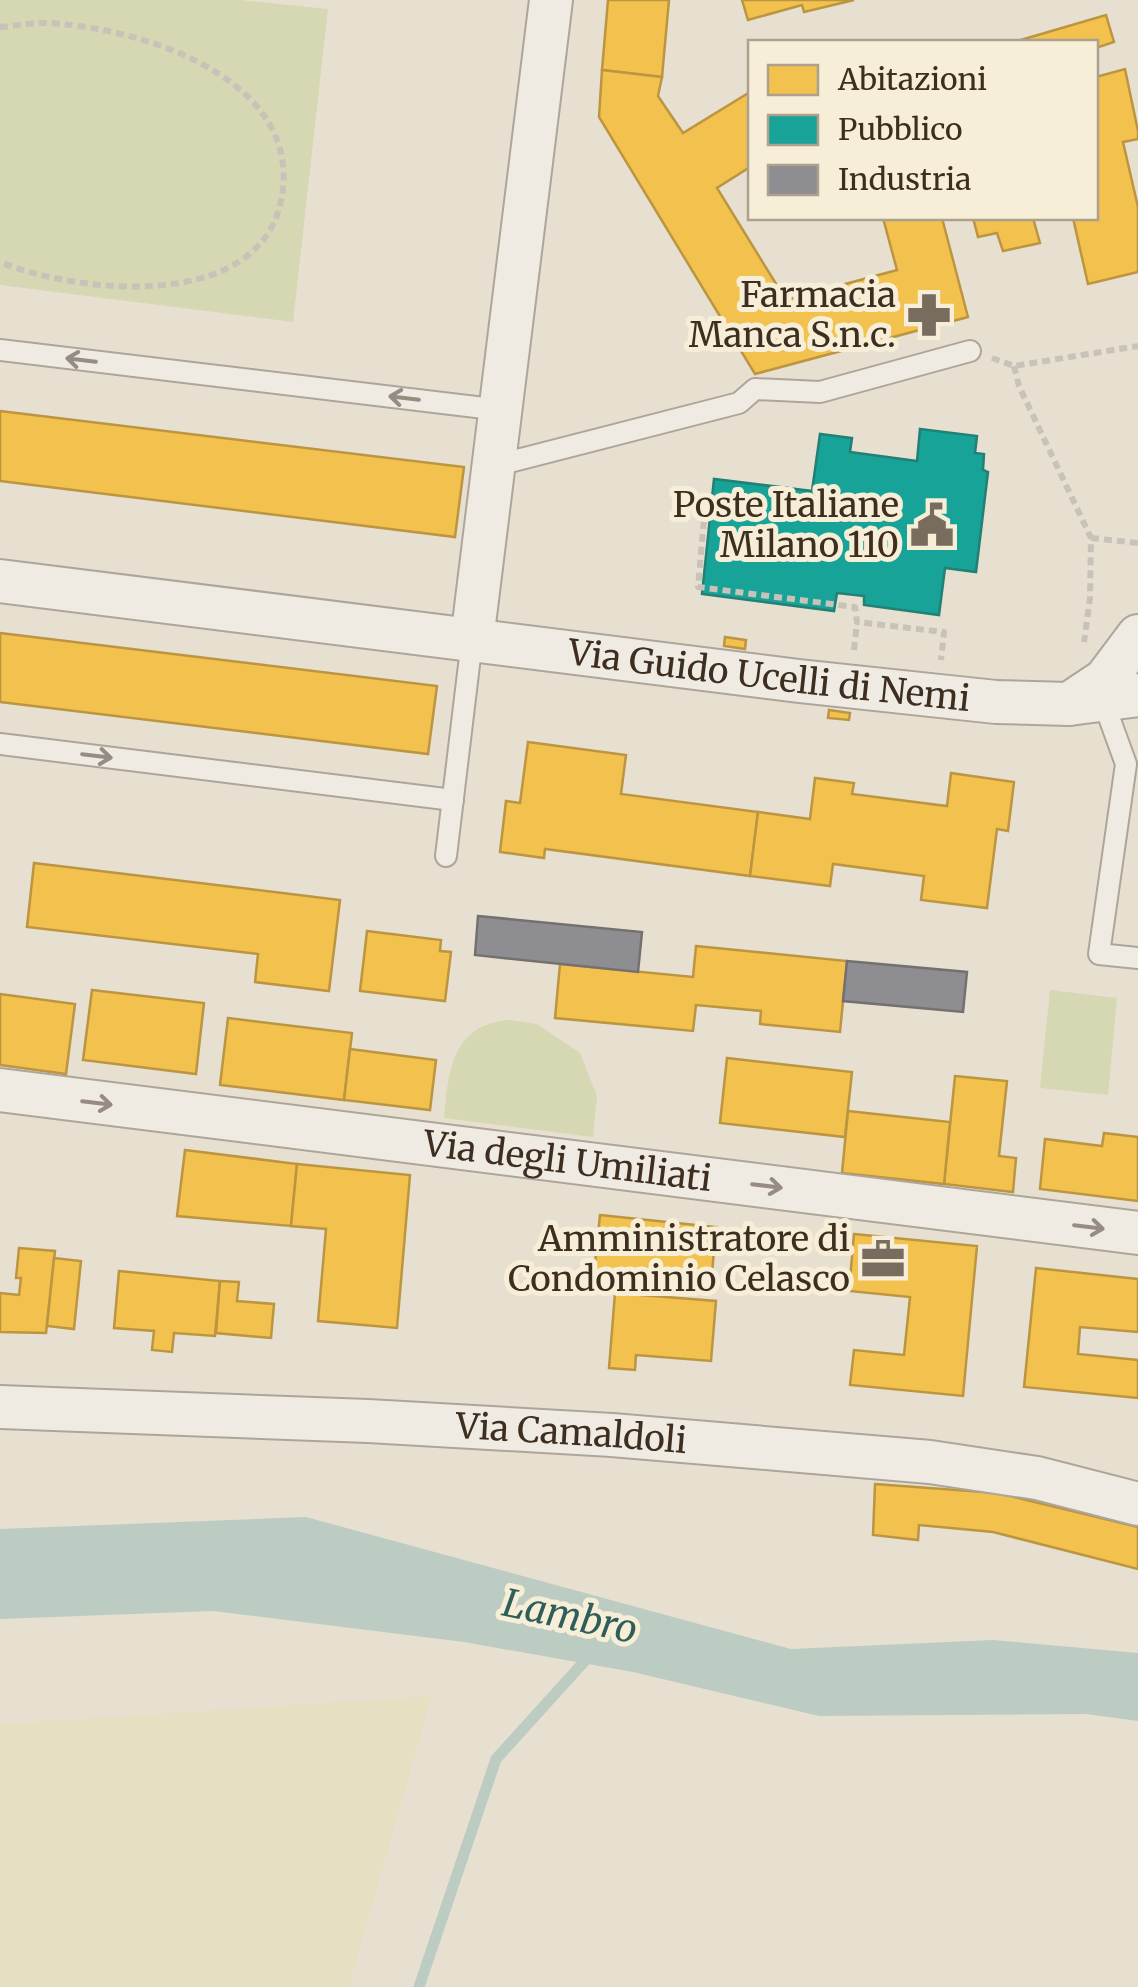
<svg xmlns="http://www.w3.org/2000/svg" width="1138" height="1987" font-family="Merriweather,serif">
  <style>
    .farmland { fill: #e6dfc2 }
    .green { fill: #d6d7b3 }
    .water { fill: #bcccc2 }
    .homes { fill: #f2c14e; stroke: #bc9540; stroke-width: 2.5 }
    .public { fill: #17a398; stroke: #228074; stroke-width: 2.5 }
    .industry { fill: #8d8d92; stroke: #757070; stroke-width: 2.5 }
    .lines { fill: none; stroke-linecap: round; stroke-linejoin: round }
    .stream { stroke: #bcccc2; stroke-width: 11 }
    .lane-casing { stroke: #ada599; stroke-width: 24 }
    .street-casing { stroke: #ada599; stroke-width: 46 }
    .path { stroke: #c8c2b9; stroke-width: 6; stroke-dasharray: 8 5; stroke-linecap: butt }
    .lane { stroke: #efebe3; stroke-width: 20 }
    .street { stroke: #efebe3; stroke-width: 42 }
    .oneway { stroke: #968c82 }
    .labels { text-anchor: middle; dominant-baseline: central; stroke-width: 10; stroke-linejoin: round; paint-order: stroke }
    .poi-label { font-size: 35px; fill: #3d2e20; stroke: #f7eed8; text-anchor: end }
    .street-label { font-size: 35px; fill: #3d2e20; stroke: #f7eed8 }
    .water-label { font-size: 38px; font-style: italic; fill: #2f5d5a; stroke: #f7eed8 }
  </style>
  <rect width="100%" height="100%" fill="#e7e0d1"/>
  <polygon class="farmland" points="432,1696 349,1987 0,1987 0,1724"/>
  <g class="green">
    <polygon points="0,0 240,0 328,9 293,322 0,285"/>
    <polygon points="1050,990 1117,998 1108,1095 1040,1088"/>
    <path d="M510 1020 537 1024 580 1053 597 1096 593 1137 444 1118C448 1069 453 1024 510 1020Z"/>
  </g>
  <polygon class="water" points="306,1517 791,1649 993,1640 1138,1653 1138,1721 1086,1714 819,1716 633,1672 464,1642 213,1611 0,1619 0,1529"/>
  <g class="homes">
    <polygon points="608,0 669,0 662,77 602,70"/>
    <polygon points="742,0 854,0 804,12 802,5 748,20"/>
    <polygon points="1106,15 1114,42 1096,48 1096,42 1014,42"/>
    <polygon points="1125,69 1138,131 1138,139 1123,142 1138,207 1138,272 1088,284 1073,218 1096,218 1096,77"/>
    <polygon points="602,70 662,77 658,96 683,133 750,92 750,167 717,188 786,300 897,270 883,218 942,218 968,317 755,374 599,117"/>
    <polygon points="973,218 1033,218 1040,243 1003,251 997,233 978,237"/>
    <polygon points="0,411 464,467 455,537 0,481"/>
    <polygon points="0,633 437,686 428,754 0,702"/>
    <polygon points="725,637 746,640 745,649 724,646"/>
    <polygon points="829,710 850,713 849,720 828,718"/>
    <polygon points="528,742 626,755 621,794 758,812 750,876 545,849 544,858 500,852 506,801 520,803"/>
    <polygon points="951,773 1014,782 1008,831 997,829 987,908 921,900 924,876 833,864 830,886 750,876 758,812 810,819 815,778 854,783 852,794 947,806"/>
    <polygon points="34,863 340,900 329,991 255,982 258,954 27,927"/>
    <polygon points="367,931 441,940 440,951 451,952 445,1001 360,991"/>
    <polygon points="696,946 847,961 840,1032 760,1024 761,1011 696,1005 693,1031 555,1018 560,964 693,977"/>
    <polygon points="92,990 204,1003 196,1074 83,1060"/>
    <polygon points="0,994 75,1004 66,1074 0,1065"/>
    <polygon points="228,1018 352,1033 344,1100 220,1085"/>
    <polygon points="350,1049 436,1060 430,1110 344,1100"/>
    <polygon points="727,1058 852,1072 845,1137 720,1123"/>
    <polygon points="955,1076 1007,1081 999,1156 1016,1158 1013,1192 944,1184"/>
    <polygon points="848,1111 950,1122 944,1184 842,1173"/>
    <polygon points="1104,1133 1138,1137 1138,1201 1040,1189 1045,1139 1102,1146"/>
    <polygon points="185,1150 297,1164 291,1226 177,1216"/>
    <polygon points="297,1164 410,1175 397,1328 318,1321 326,1229 291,1226"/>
    <polygon points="600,1215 716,1227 711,1285 594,1273"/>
    <polygon points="854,1234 977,1246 963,1396 850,1385 854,1350 904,1355 910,1297 849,1291"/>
    <polygon points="19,1248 55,1251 46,1333 0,1332 0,1293 19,1295 21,1278 16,1278"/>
    <polygon points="54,1258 81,1261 74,1329 47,1326"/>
    <polygon points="1036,1268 1138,1279 1138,1332 1080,1327 1078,1354 1138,1360 1138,1398 1024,1387"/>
    <polygon points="119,1271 220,1281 215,1336 174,1333 172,1352 152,1350 154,1331 114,1328"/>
    <polygon points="220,1281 239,1282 237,1301 274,1304 271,1338 216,1333"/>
    <polygon points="615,1293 716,1301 711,1361 636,1355 635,1370 609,1368"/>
    <polygon points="875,1484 997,1493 1138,1527 1138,1569 993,1532 919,1525 918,1540 873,1535"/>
  </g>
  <polygon class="public" points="920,429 977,436 975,453 984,454 983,470 988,472 976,572 945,568 939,615 864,605 864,596 837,593 834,611 702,594 714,479 812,491 820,434 852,438 850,452 917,461"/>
  <g class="industry">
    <polygon points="478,916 642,932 638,972 475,955"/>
    <polygon points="847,961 967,972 963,1012 843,1001"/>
  </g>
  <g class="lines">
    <polyline class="stream" points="419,1987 496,1759 592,1653"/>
    <g class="lane-casing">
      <g id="lane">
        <polyline points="0,350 501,410"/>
        <polyline points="494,466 739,403 755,389 820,392 970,351"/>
        <polyline points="1102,698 1126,764 1099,954 1138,958"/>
        <polyline points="0,744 453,800"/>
        <polyline points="446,856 472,640"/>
      </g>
    </g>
    <g class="street-casing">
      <g id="street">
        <path id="s1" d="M0 581 799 681 996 702 1069 704 1138 695"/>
        <polyline points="472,640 551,0"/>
        <polyline points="1069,704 1105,680 1138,636"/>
        <path id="s2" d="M0 1090 1138 1233"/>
        <path id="s3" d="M0 1407 368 1421 612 1435 930 1462 1037 1478 1138 1504"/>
      </g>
    </g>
    <g class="path">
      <path d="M0 27C15 26 31 23 46 23 133 26 295 74 283 188 271 314 82 295 0 262"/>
      <polyline points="992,358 1014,366 1138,346"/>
      <polyline points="1014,366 1019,386 1091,538 1090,598 1084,642"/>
      <polyline points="705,508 698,587 855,607 857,622 944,632 941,660"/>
      <polyline points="1091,538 1138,543"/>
      <polyline points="854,650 857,622"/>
    </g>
    <use href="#lane" class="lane"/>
    <use href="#street" class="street"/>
  </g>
  <defs><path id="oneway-shaft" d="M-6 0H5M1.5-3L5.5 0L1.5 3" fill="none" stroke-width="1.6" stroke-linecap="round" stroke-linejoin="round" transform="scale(2.5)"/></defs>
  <g class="oneway">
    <use href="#oneway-shaft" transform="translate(81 360) rotate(-173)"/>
    <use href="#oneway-shaft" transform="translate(404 398) rotate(-173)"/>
    <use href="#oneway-shaft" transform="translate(97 756) rotate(7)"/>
    <use href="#oneway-shaft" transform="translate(97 1103) rotate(7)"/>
    <use href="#oneway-shaft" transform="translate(767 1186) rotate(7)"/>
    <use href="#oneway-shaft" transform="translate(1089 1227) rotate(7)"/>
  </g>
  <defs>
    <g id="pharmacy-bare" transform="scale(3.45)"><path d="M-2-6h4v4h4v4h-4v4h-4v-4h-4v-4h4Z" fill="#786c5e" stroke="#f7eed8" stroke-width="2.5" paint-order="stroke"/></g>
    <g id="civic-bare" transform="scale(3.45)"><path d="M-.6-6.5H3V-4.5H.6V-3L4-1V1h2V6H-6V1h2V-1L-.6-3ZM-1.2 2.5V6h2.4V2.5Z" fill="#786c5e" stroke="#f7eed8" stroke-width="2.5" paint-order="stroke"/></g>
    <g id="office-bare" transform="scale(3.45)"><path d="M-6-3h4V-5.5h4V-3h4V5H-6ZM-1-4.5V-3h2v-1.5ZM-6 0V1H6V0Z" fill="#786c5e" stroke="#f7eed8" stroke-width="2.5" paint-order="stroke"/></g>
  </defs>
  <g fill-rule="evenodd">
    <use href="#pharmacy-bare" x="929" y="315"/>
    <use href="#civic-bare" x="932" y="525"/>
    <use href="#office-bare" x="883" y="1259"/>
  </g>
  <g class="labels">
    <g class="poi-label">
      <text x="896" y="295">Farmacia<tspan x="896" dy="40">Manca S.n.c.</tspan></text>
      <text x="899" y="505">Poste Italiane<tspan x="899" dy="40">Milano 110</tspan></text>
      <text x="850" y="1239">Amministratore di<tspan x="850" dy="40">Condominio Celasco</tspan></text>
    </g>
    <g class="street-label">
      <text stroke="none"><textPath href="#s1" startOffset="775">Via Guido Ucelli di Nemi</textPath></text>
      <text stroke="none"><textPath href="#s2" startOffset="572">Via degli Umiliati</textPath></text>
      <text stroke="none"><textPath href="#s3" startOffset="572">Via Camaldoli</textPath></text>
    </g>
    <g class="water-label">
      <text transform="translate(570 1616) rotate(12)">Lambro</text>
    </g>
  </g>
  <rect x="748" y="40" width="350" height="180" fill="#f7eed8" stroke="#ada18e" stroke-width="2.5"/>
  <rect x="768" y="65" width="50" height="30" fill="#f2c14e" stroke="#ada18e" stroke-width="2.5"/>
  <text x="838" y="90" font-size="30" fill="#3d2e20">Abitazioni</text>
  <rect x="768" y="115" width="50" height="30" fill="#17a398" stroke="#ada18e" stroke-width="2.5"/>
  <text x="838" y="140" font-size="30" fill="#3d2e20">Pubblico</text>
  <rect x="768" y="165" width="50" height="30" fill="#8d8d92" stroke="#ada18e" stroke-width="2.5"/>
  <text x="838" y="190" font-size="30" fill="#3d2e20">Industria</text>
</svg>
